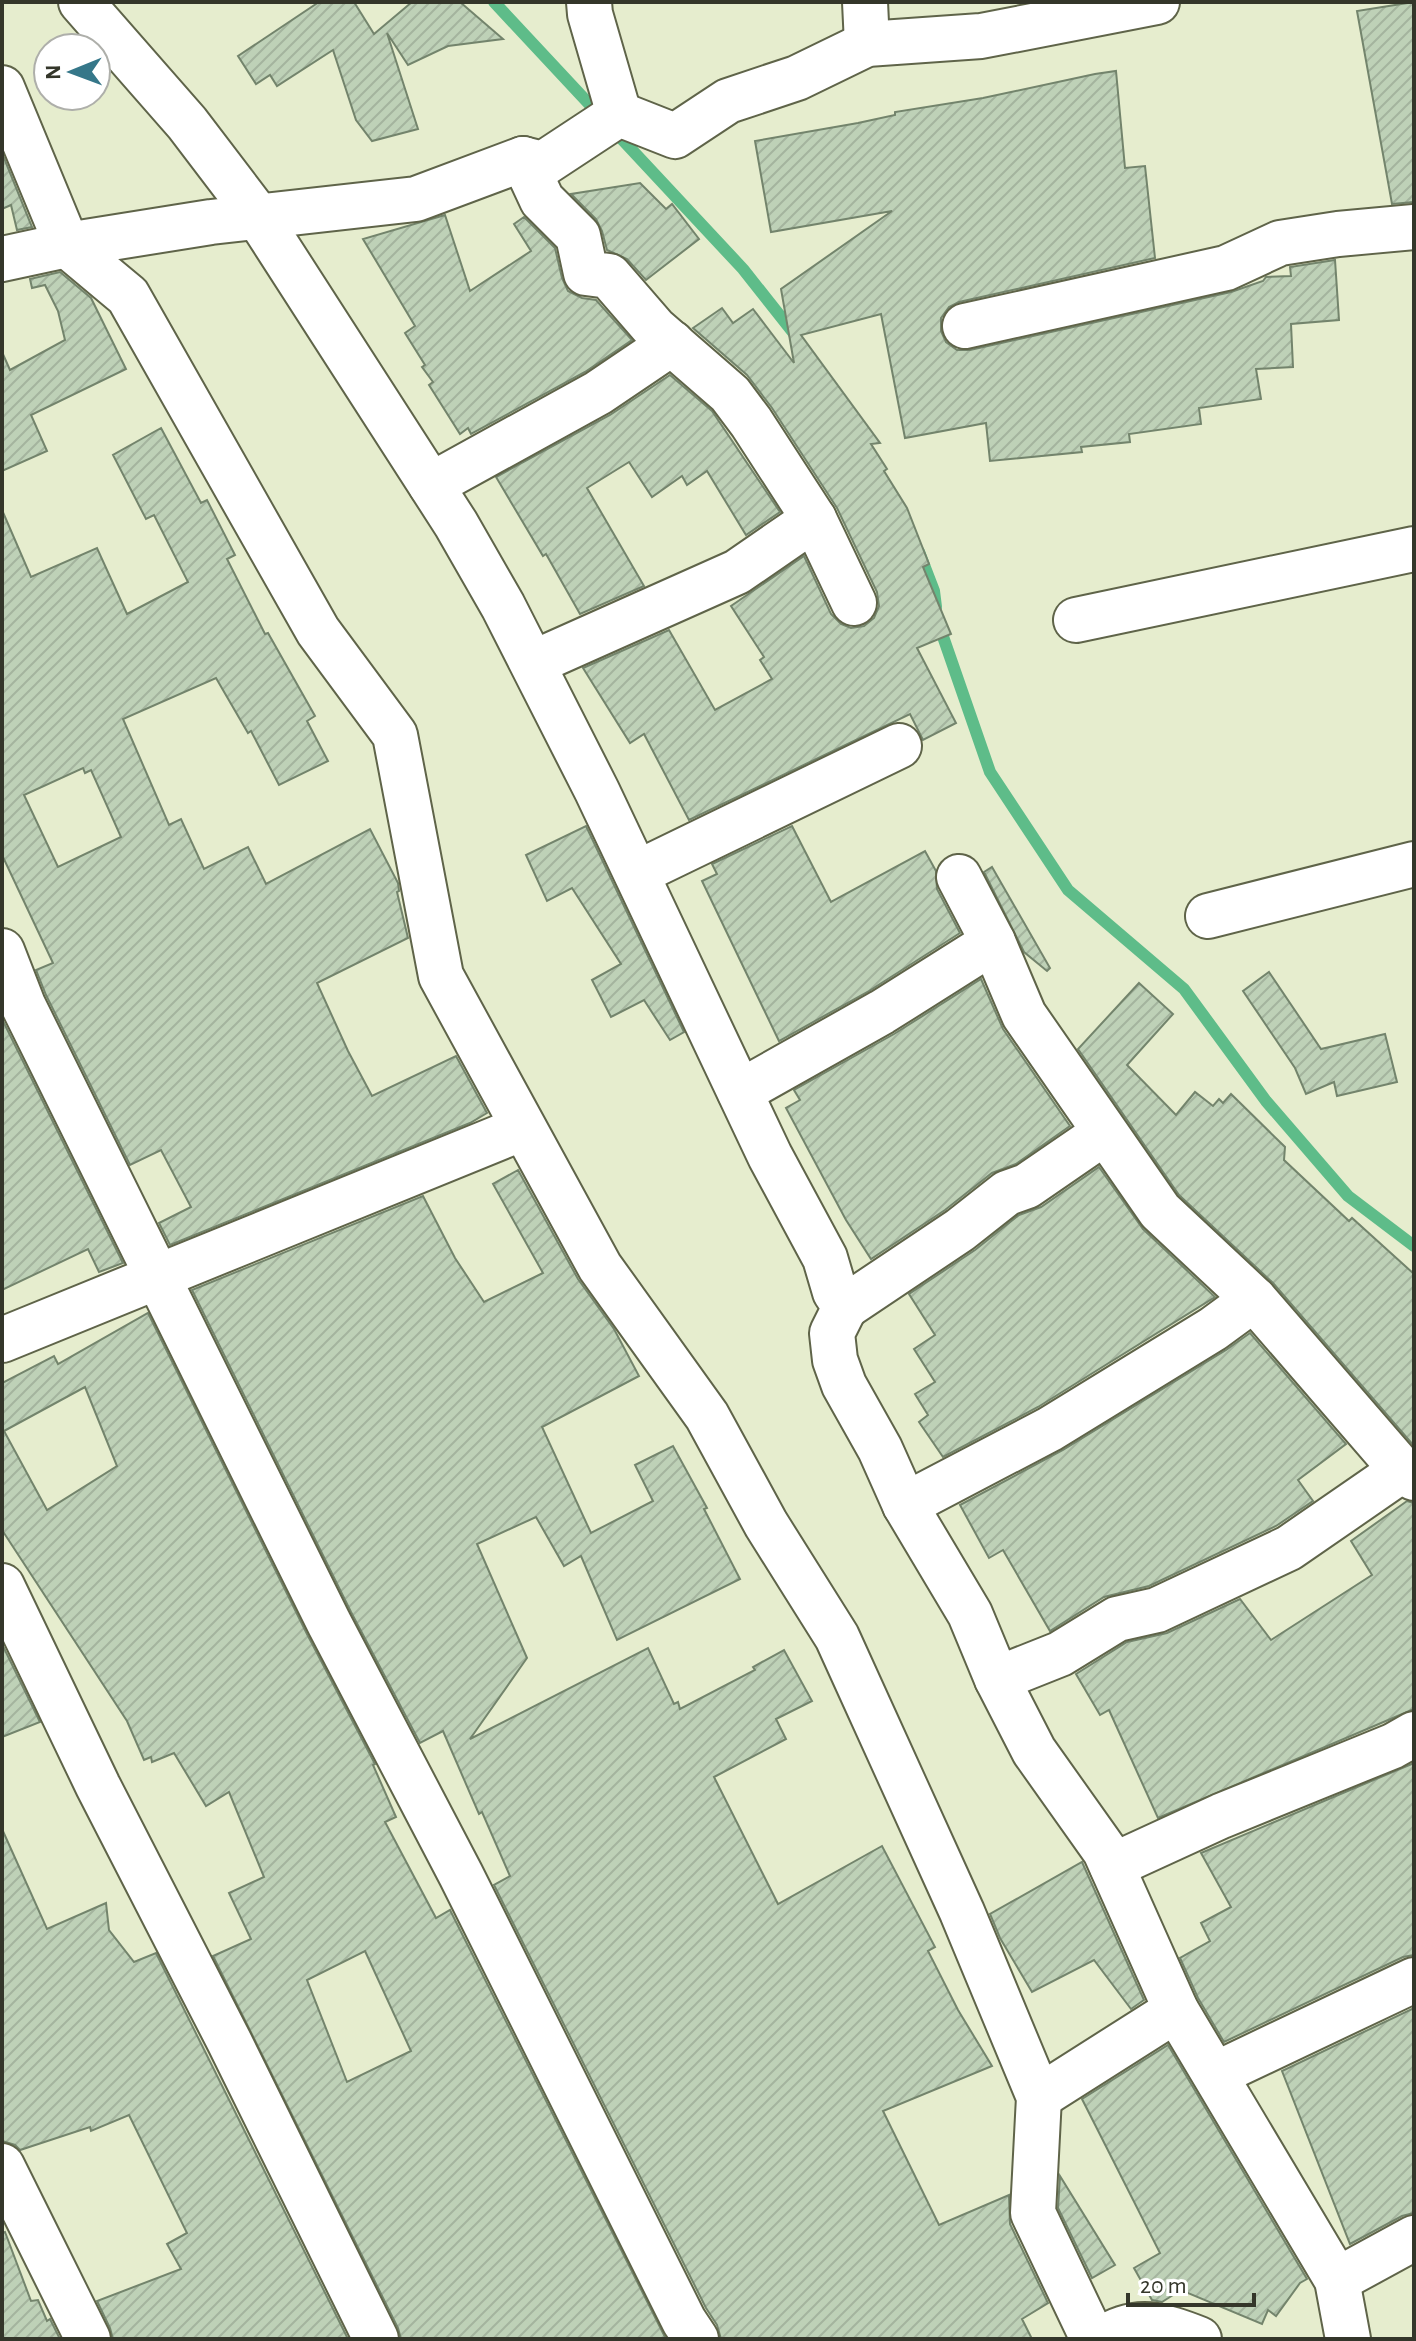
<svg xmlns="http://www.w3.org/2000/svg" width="1416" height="2341" font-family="'Alegreya Sans',sans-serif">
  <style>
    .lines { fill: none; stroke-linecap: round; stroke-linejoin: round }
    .stream { stroke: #5ebc89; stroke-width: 12 }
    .building { fill: url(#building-hatch); stroke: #73846c; stroke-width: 2; fill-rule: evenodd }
    .minor-casing { stroke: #5f6449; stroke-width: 48 }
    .minor { stroke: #fff; stroke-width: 44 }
  </style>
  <defs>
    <pattern id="building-hatch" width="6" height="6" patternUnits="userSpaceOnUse" patternTransform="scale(2)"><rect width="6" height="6" fill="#bed1b7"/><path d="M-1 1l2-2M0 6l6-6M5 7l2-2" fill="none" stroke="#a4b49e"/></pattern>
  </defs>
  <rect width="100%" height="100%" fill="#e6edce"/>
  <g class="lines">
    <g class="stream">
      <polyline points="494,2 743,269 796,336"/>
      <polyline points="919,552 934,591 936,607"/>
      <polyline points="939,625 990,772 1068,890 1184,989 1266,1101 1348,1196 1414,1246"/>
    </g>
  </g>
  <g class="building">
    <polygon points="319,2 354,2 374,34 412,2 460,2 503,39 448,46 408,65 387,33 418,129 372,141 356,120 333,50 277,86 270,75 256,84 238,56"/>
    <polygon points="1414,2 1414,202 1392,204 1357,11"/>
    <polygon points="1116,71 1125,168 1145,166 1155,258 959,302 949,307 941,318 941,331 946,342 957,350 970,350 1231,292 1263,281 1266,277 1291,276 1290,267 1335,260 1339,320 1291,324 1293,367 1256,369 1261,399 1199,408 1201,424 1129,434 1130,442 1081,447 1082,452 990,461 986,423 905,438 881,314 801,335 880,443 871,444 887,469 884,471 907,508 929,564 923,567 951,634 917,648 956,723 923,740 910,714 689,820 644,734 630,743 583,668 669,630 715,710 772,679 760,660 764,657 731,606 804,556 831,614 841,624 851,628 864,626 874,618 879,606 877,592 837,508 772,408 747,375 693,328 722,308 733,323 753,309 794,363 781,289 892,211 771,232 755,141 858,123 895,115 895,112 983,98 1095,74"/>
    <polygon points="2,153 32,227 17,230 11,205 2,209"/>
    <polygon points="640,183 666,209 672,204 699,239 646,280 627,259 607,250 602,231 596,219 571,194"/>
    <polygon points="445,215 470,291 531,251 514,224 524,217 555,248 562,278 568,291 582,298 596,300 632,340 585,372 471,434 468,428 460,434 429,385 433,382 422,367 425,365 405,333 415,326 363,239"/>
    <polygon points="60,272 91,298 126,369 31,415 47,451 2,471 2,352 10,370 65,340 58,311 45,285 32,288 30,279"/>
    <polygon points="670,375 712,411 780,512 746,535 707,471 687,485 682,476 652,497 629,462 587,488 644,586 580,614 546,554 543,556 496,477 610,415"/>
    <path d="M161 428 201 503 207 500 235 555 227 559 265 634 268 633 315 716 307 721 328 761 279 785 251 731 248 733 216 678 123 719 169 825 181 819 204 869 248 847 266 884 370 829 398 883 399 891 397 892 408 938 317 983 348 1051 372 1096 456 1056 487 1113 470 1123 170 1245 159 1223 191 1207 161 1150 130 1165 46 995 36 970 53 963 2 855V510L31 577 97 548 127 614 188 582 154 515 146 519 113 455ZM83 768 85 773 91 770 121 837 58 867 24 795Z"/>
    <polygon points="586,826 684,1032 670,1040 644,1000 611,1017 592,980 621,964 572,888 547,901 526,855"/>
    <polygon points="792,826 831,902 925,851 936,871 937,889 960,933 869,991 779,1041 702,881 717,874 712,864"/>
    <polygon points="992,867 1050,968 1047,971 1024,952 984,872"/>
    <polygon points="1269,972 1321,1049 1385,1034 1397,1082 1337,1096 1334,1082 1306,1094 1295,1068 1243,991"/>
    <polygon points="981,979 1003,1029 1070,1126 1016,1164 992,1173 945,1210 871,1259 846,1220 786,1108 800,1100 794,1090 894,1034"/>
    <polygon points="1139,983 1173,1014 1127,1065 1176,1115 1195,1092 1213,1106 1219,1099 1223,1103 1231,1094 1285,1147 1284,1160 1349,1221 1352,1218 1414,1274 1414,1446 1273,1283 1179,1195 1078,1049"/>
    <polygon points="2,1019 123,1263 99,1272 88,1249 2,1290"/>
    <polygon points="1099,1167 1143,1229 1215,1297 1038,1407 943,1457 919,1422 928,1415 915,1394 935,1382 914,1349 935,1335 909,1294 975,1250 1019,1215 1041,1207"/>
    <polygon points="518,1170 578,1279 614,1329 639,1376 542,1427 591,1533 653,1501 635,1465 673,1446 707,1508 704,1509 740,1579 617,1640 581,1556 564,1566 536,1517 477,1544 527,1658 470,1739 648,1648 674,1704 678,1702 680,1709 755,1670 753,1667 784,1650 812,1701 776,1719 786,1739 714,1777 778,1904 882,1846 935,1947 928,1951 958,2010 992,2066 883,2111 939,2225 1009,2195 1010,2224 1048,2303 1022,2319 1032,2339 721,2339 717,2325 706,2308 494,1885 510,1876 482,1812 479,1814 443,1731 420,1743 351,1612 192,1290 423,1196 455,1258 484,1302 543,1273 493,1184"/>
    <path d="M148 1313 307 1634 375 1764 373 1765 396 1817 385 1822 436 1918 450 1910 666 2339H401L398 2328 213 1956 251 1939 229 1893 264 1877 229 1792 206 1806 174 1753 152 1762 151 1757 144 1760 127 1721 2 1530V1383L54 1356 58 1364ZM85 1387 117 1466 47 1510 4 1431ZM365 1951 411 2051 347 2082 307 1980Z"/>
    <polygon points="1250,1333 1346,1444 1298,1480 1313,1501 1276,1526 1149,1586 1104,1597 1050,1631 1003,1550 989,1558 960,1505 1063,1450 1226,1350"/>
    <polygon points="1407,1501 1414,1503 1414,1709 1158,1818 1109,1710 1100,1715 1076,1674 1127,1642 1167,1633 1240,1599 1271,1640 1372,1575 1351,1541"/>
    <polygon points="2,1644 40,1722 2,1737"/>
    <polygon points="1414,1763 1414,1955 1403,1957 1224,2042 1198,1998 1180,1958 1210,1941 1201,1923 1231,1907 1201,1853"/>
    <polygon points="2,1829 47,1929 106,1903 109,1930 134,1962 156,1953 348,2339 113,2339 110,2328 97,2301 181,2269 167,2244 187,2233 129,2115 91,2131 90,2127 20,2150 15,2145 2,2141"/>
    <polygon points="1082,1862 1144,2000 1131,2009 1094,1960 1032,1992 1000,1938 990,1914"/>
    <polygon points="1414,2008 1414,2213 1402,2216 1350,2244 1282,2071"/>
    <polygon points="1168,2045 1307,2279 1300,2283 1276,2316 1268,2310 1262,2324 1181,2290 1162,2302 1152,2300 1134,2268 1160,2253 1082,2099"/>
    <polygon points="1060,2176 1115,2265 1092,2278 1058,2208"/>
    <polygon points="5,2232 31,2301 38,2300 47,2321 50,2319 60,2339 2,2339 2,2233"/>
  </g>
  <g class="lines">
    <g class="minor-casing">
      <g id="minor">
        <polyline points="81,2 187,123 257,215 456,524 503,606 597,791 770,1156 825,1258 835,1292 845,1307 832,1333 835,1360 844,1385 880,1449 905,1505 970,1614 997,1679 1034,1751 1105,1851 1176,2010 1337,2280 1348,2339"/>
        <polyline points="589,2 590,14 619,114"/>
        <polyline points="865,2 867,44"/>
        <polyline points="2,88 67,245 128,296 318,631 395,735 441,976 600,1267 707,1416 766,1524 837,1637 962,1912 1039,2097 1033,2213 1093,2339"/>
        <polyline points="523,159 542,200 578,236 586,273 609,276 654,328 730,394 751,422 814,519 854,603"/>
        <polyline points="2,259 67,245 211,222 416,199 523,159 543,164 619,114 675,136 728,101 797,78 867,44 981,36 1157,2"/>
        <polyline points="965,326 1226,268 1280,243 1338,234 1414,227"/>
        <polyline points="431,485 598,393 672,343"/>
        <polyline points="1076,620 1414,549"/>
        <polyline points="533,663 737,572 814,519"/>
        <polyline points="637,873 899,746"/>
        <polyline points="959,877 993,942 1024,1015 1160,1211 1254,1299 1402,1470 1414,1478"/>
        <polyline points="1208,916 1414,864"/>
        <polyline points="2,951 23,1005 329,1623 461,1875 684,2321 696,2339"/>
        <polyline points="740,1092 882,1012 993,942"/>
        <polyline points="845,1307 960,1230 1007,1193 1027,1186 1104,1133"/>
        <polyline points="2,1340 523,1128"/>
        <polyline points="905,1505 1050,1429 1213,1329 1254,1299"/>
        <polyline points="2,1586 98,1786 229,2041 376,2339"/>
        <polyline points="997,1679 1060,1654 1117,1619 1157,1610 1289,1548 1402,1470"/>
        <polyline points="1112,1866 1221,1816 1393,1746 1414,1734"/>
        <polyline points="1216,2074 1414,1980"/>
        <polyline points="1039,2097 1176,2010"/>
        <polyline points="2,2166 88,2339"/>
        <polyline points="1337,2280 1414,2238"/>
        <path d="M1102 2339C1136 2316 1163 2325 1199 2339"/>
      </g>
    </g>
    <use href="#minor" class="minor"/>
  </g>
  <rect width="1416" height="2341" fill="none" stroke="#34362a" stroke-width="8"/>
  <g transform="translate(72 72) rotate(269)"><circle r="38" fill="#ffffff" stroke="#aeafaa" stroke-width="2"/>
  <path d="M0-6L14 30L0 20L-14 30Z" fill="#357789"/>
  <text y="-12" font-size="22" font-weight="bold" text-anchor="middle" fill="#34362a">N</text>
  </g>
  <path d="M1128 2293v12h126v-12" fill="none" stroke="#34362a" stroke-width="4"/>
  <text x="1140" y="2293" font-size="24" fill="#34362a" stroke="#ffffff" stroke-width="6" paint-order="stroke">20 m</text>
</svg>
